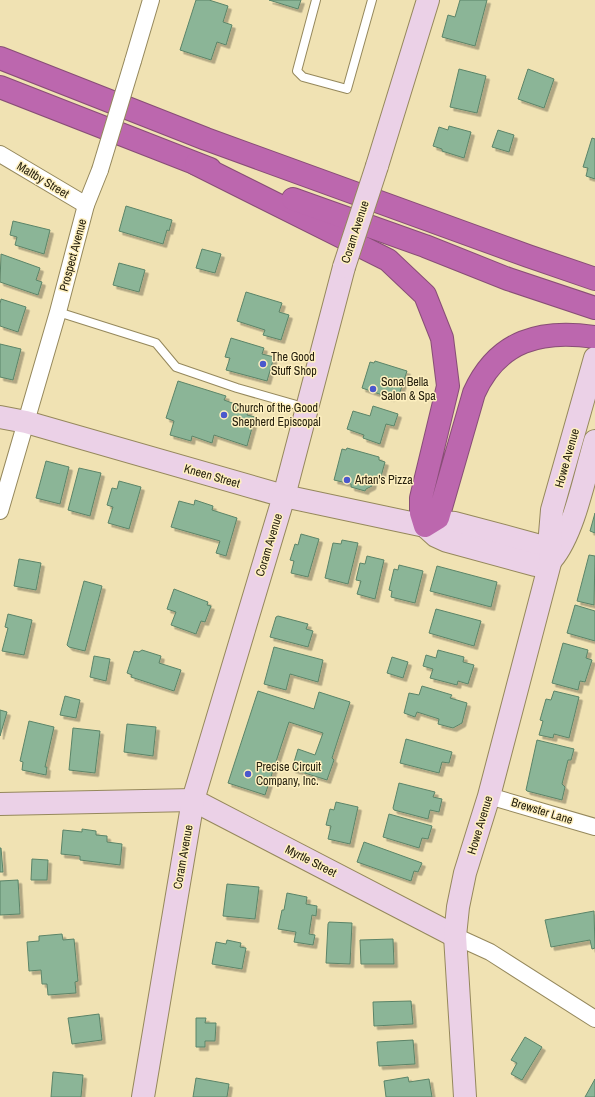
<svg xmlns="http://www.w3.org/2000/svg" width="595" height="1097" font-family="'Archivo Narrow',sans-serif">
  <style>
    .building { fill: #8bb597; stroke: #5b8468; filter: url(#shadow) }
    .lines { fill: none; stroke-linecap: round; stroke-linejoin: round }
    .lane-casing { stroke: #95885c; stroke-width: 10 }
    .street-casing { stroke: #95885c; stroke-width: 18 }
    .secondary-casing { stroke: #95885c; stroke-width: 24 }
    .highway-casing { stroke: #884e76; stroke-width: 24 }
    .lane { stroke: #fff; stroke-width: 8 }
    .street { stroke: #fff; stroke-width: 16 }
    .secondary { stroke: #ebd1e7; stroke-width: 22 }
    .highway { stroke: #bc67ae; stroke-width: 22 }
    .street-bridge-casing { stroke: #95885c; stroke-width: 18; stroke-linecap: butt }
    .secondary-bridge-casing { stroke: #95885c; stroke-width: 24; stroke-linecap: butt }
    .street-bridge { stroke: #fff; stroke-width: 16 }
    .secondary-bridge { stroke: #ebd1e7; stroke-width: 22 }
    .poi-dot { fill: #4b58cd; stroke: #fef0c0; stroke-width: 1.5 }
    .labels { text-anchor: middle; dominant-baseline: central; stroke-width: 3; stroke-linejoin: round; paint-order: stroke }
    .street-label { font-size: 12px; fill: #26200e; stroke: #fef0c0 }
    .poi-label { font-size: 12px; fill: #26200e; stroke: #fef0c0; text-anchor: start }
  </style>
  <defs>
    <filter id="shadow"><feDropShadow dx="3.5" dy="3.5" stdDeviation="0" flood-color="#0004"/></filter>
  </defs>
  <rect width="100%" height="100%" fill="#f0e2b3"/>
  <g class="building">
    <polygon points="196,0 209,0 228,6 223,22 232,25 226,45 217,42 211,60 180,50"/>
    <polygon points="269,0 301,0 298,9"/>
    <polygon points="460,0 487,0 475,46 442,37 448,15 455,17"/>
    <polygon points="459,69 486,76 477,113 450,107"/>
    <polygon points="528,69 554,79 544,108 518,99"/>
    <polygon points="449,126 471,132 464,158 442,151 442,149 433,146 439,127 448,130"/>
    <polygon points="498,130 514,135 509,152 492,147"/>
    <polygon points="592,138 595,139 595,179 586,176 588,168 583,167"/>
    <polygon points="126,206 172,220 169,231 167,230 163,244 119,231"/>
    <polygon points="13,221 50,230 44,254 15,245 17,237 10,235"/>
    <polygon points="202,249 221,254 215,273 196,268"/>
    <polygon points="1,254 40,268 36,280 42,282 38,295 0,282"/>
    <polygon points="119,263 145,270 139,292 113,285"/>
    <polygon points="246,292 282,303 279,312 289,315 281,340 263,335 265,330 237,321"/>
    <polygon points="1,299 26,307 18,332 0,326 0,304"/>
    <polygon points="231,338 264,348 262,354 274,357 267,381 226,370 230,358 225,357"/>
    <polygon points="0,344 21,349 13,380 0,377"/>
    <polygon points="375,361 407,371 399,395 392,393 391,398 362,388 370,362 374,363"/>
    <polygon points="178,381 226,396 224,400 249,409 247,415 255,417 247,446 214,435 212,443 192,436 191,441 170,435 174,421 166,418"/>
    <polygon points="373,406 398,414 394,426 386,424 380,444 363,438 364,435 347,429 353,411 370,416"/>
    <polygon points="347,448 379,457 379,460 385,462 380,480 374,478 372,486 366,489 365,491 351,487 351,484 334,480 342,449 346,450"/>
    <polygon points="46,461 69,467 60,504 36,498"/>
    <polygon points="79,468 101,473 90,516 68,510"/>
    <polygon points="119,481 141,487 129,529 108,523 113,507 107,505 112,488 117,489"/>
    <polygon points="195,500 213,506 212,510 237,518 226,556 216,553 220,541 171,527 179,501 194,505"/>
    <polygon points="595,513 595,533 590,531"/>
    <polygon points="301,534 319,539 308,577 291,573 294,561 290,560 295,544 298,545"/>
    <polygon points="342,540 358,543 348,584 325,578 333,543 341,544"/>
    <polygon points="589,555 595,556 594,605 577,601"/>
    <polygon points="367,556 384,560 375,599 357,594 361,581 356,580 360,563 365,564"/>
    <polygon points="19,559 41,563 36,590 14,586"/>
    <polygon points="399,565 423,571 415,603 391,597 392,591 389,590 394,569 398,570"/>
    <polygon points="437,566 497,582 491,607 430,591"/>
    <polygon points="84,581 102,586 85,651 69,647 67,645"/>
    <polygon points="174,589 208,602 207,605 211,606 205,622 201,621 196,634 171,625 176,612 167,609"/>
    <polygon points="575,605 595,611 595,641 567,633"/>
    <polygon points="436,609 481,621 474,646 429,633"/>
    <polygon points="8,614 32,620 24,655 2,651 8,628 5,627"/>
    <polygon points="278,616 308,624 306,629 313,631 308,647 270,637 276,617"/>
    <polygon points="563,643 588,650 586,658 592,660 585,682 580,681 578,690 552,683"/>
    <polygon points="274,647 323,660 318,682 290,674 286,690 264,684"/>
    <polygon points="142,650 161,656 159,663 181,670 174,691 131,677 132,675 127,673 134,651 139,652"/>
    <polygon points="438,650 464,657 463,662 474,665 468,684 458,681 457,685 430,678 433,669 423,666 426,655 436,658"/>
    <polygon points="94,656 110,659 106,681 90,677"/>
    <polygon points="392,657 408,662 403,678 387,673"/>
    <polygon points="422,686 452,695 450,698 467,703 462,723 453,728 438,724 439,719 417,712 415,717 404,713 409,693 419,695"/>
    <polygon points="258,691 314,709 319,692 350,702 332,758 334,760 327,780 292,769 298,749 315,755 323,733 289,722 265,795 228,783"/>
    <polygon points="554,691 579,697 569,738 554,734 553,738 539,735 543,721 540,720 546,699 551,700"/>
    <polygon points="65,696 80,700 76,718 60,715"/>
    <polygon points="0,710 7,712 0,736"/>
    <polygon points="29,721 54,727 45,767 47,767 46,775 22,770 23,762 20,761"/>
    <polygon points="127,724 156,727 153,756 124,752"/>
    <polygon points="73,728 100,731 95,773 69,770"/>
    <polygon points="406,739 452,752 449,763 442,762 439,773 400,763"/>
    <polygon points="537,740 574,749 571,760 568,760 562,784 565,787 562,800 527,791 526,790"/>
    <polygon points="399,783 435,792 433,797 442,799 439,812 430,810 428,819 394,810 393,808"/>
    <polygon points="336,802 358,807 350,844 328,839 331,826 326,825 330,809 334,810"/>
    <polygon points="389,814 432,826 428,839 422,838 419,848 383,837"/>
    <polygon points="82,829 96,831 96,835 107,836 107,842 122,844 120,865 80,860 80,856 61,854 63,830 82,832"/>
    <polygon points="364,842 422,863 418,872 414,871 411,881 357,862"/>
    <polygon points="0,848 1,848 3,872 0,872"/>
    <polygon points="32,859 48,860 47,880 31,880"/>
    <polygon points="18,880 20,914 0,915 0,881"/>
    <polygon points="227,884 259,887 255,919 223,916"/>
    <polygon points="287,893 307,897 306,904 317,906 316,916 312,915 309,934 315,935 313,945 294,942 296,932 278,929 282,910 284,910"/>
    <polygon points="594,911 595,948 592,949 590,940 551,947 545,920"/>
    <polygon points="329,922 352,923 350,964 326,963 328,924"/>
    <polygon points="62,934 63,940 74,939 78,981 75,982 76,993 48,995 47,984 42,984 41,970 29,971 27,942 39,941 39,936"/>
    <polygon points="393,939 394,964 361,964 360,940"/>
    <polygon points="227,940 241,943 240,947 246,948 242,969 212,964 216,942 226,944"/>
    <polygon points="411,1001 413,1024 374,1026 373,1002"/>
    <polygon points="99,1014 102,1040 72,1044 68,1018"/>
    <polygon points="196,1018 206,1018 205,1023 216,1023 215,1041 205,1041 205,1047 196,1047"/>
    <polygon points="525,1037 542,1047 522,1080 511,1074 517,1063 511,1060"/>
    <polygon points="413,1040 415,1064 379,1066 377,1042"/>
    <polygon points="53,1072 83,1075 81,1097 51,1097"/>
    <polygon points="408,1077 409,1082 429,1079 432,1097 386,1097 384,1081"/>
    <polygon points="196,1078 229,1084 227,1097 193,1097"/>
    <polygon points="595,1079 595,1097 585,1097"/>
  </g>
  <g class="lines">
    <g class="lane-casing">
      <g id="lane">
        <polyline points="316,0 297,71 303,77 347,89 372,0"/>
        <polyline points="58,312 156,343 176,367 237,388 307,408"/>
      </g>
    </g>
    <g class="street-casing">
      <g id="street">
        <polyline points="133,61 151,0"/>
        <polyline points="0,154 86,205"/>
        <polyline points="0,511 58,312 86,205 100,170"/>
        <polyline points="489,796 595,827"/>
        <polyline points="455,936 490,952 595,1019"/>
      </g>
    </g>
    <g class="secondary-casing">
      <g id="secondary">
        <polyline points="377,166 428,0"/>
        <polyline points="0,417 26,422 284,496 425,526 441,522 455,523 537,545 547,549 551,559"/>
        <path d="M425 526 436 536 447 541 535 565C542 565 547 564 552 559 574 533 585 475 595 441"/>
        <polyline points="0,804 193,800 455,936"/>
        <polyline points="143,1097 193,800 284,496 344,267"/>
        <polyline points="465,1097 455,936 458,907 465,873 489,796 551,559 550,534 552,510 595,358"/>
      </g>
    </g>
    <g class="highway-casing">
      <g id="highway">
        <polyline points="0,58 206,139 528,256 595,279"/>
        <polyline points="0,87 210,169"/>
        <path d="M196 164 388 260 425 295 442 338 448 386 421 498V513L425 526 438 518 474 393C498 340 541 329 595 337"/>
        <polyline points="293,199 425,246 508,279 595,308"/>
      </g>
    </g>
    <use href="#lane" class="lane"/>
    <use href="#street" class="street"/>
    <use href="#secondary" class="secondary"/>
    <use href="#highway" class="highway"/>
    <g class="street-bridge-casing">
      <polyline id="street-bridge" points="100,170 133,61"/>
    </g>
    <g class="secondary-bridge-casing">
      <polyline id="secondary-bridge" points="344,267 377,166"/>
    </g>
    <use href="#street-bridge" class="street-bridge"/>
    <use href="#secondary-bridge" class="secondary-bridge"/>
  </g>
  <g class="poi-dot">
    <circle cx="263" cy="364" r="4"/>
    <circle cx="373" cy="389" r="4"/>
    <circle cx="224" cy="415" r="4"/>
    <circle cx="347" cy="480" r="4"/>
    <circle cx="248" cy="774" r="4"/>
  </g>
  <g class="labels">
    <g class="street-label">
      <text transform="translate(43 180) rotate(31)">Maltby Street</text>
      <text transform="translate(355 232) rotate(-72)">Coram Avenue</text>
      <text transform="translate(73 255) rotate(-75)">Prospect Avenue</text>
      <text transform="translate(567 458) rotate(-74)">Howe Avenue</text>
      <text transform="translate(212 476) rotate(16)">Kneen Street</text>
      <text transform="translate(269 545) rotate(-73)">Coram Avenue</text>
      <text transform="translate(542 811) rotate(17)">Brewster Lane</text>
      <text transform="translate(480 825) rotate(-73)">Howe Avenue</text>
      <text transform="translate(183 857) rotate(-80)">Coram Avenue</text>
      <text transform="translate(311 861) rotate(27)">Myrtle Street</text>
    </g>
    <g class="poi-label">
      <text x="271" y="357">The Good<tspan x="271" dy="14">Stuff Shop</tspan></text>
      <text x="381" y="382">Sona Bella<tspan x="381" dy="14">Salon &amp; Spa</tspan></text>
      <text x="232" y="408">Church of the Good<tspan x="232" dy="14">Shepherd Episcopal</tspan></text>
      <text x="355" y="480">Artan's Pizza</text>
      <text x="256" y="767">Precise Circuit<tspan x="256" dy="14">Company, Inc.</tspan></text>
    </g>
  </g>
</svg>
